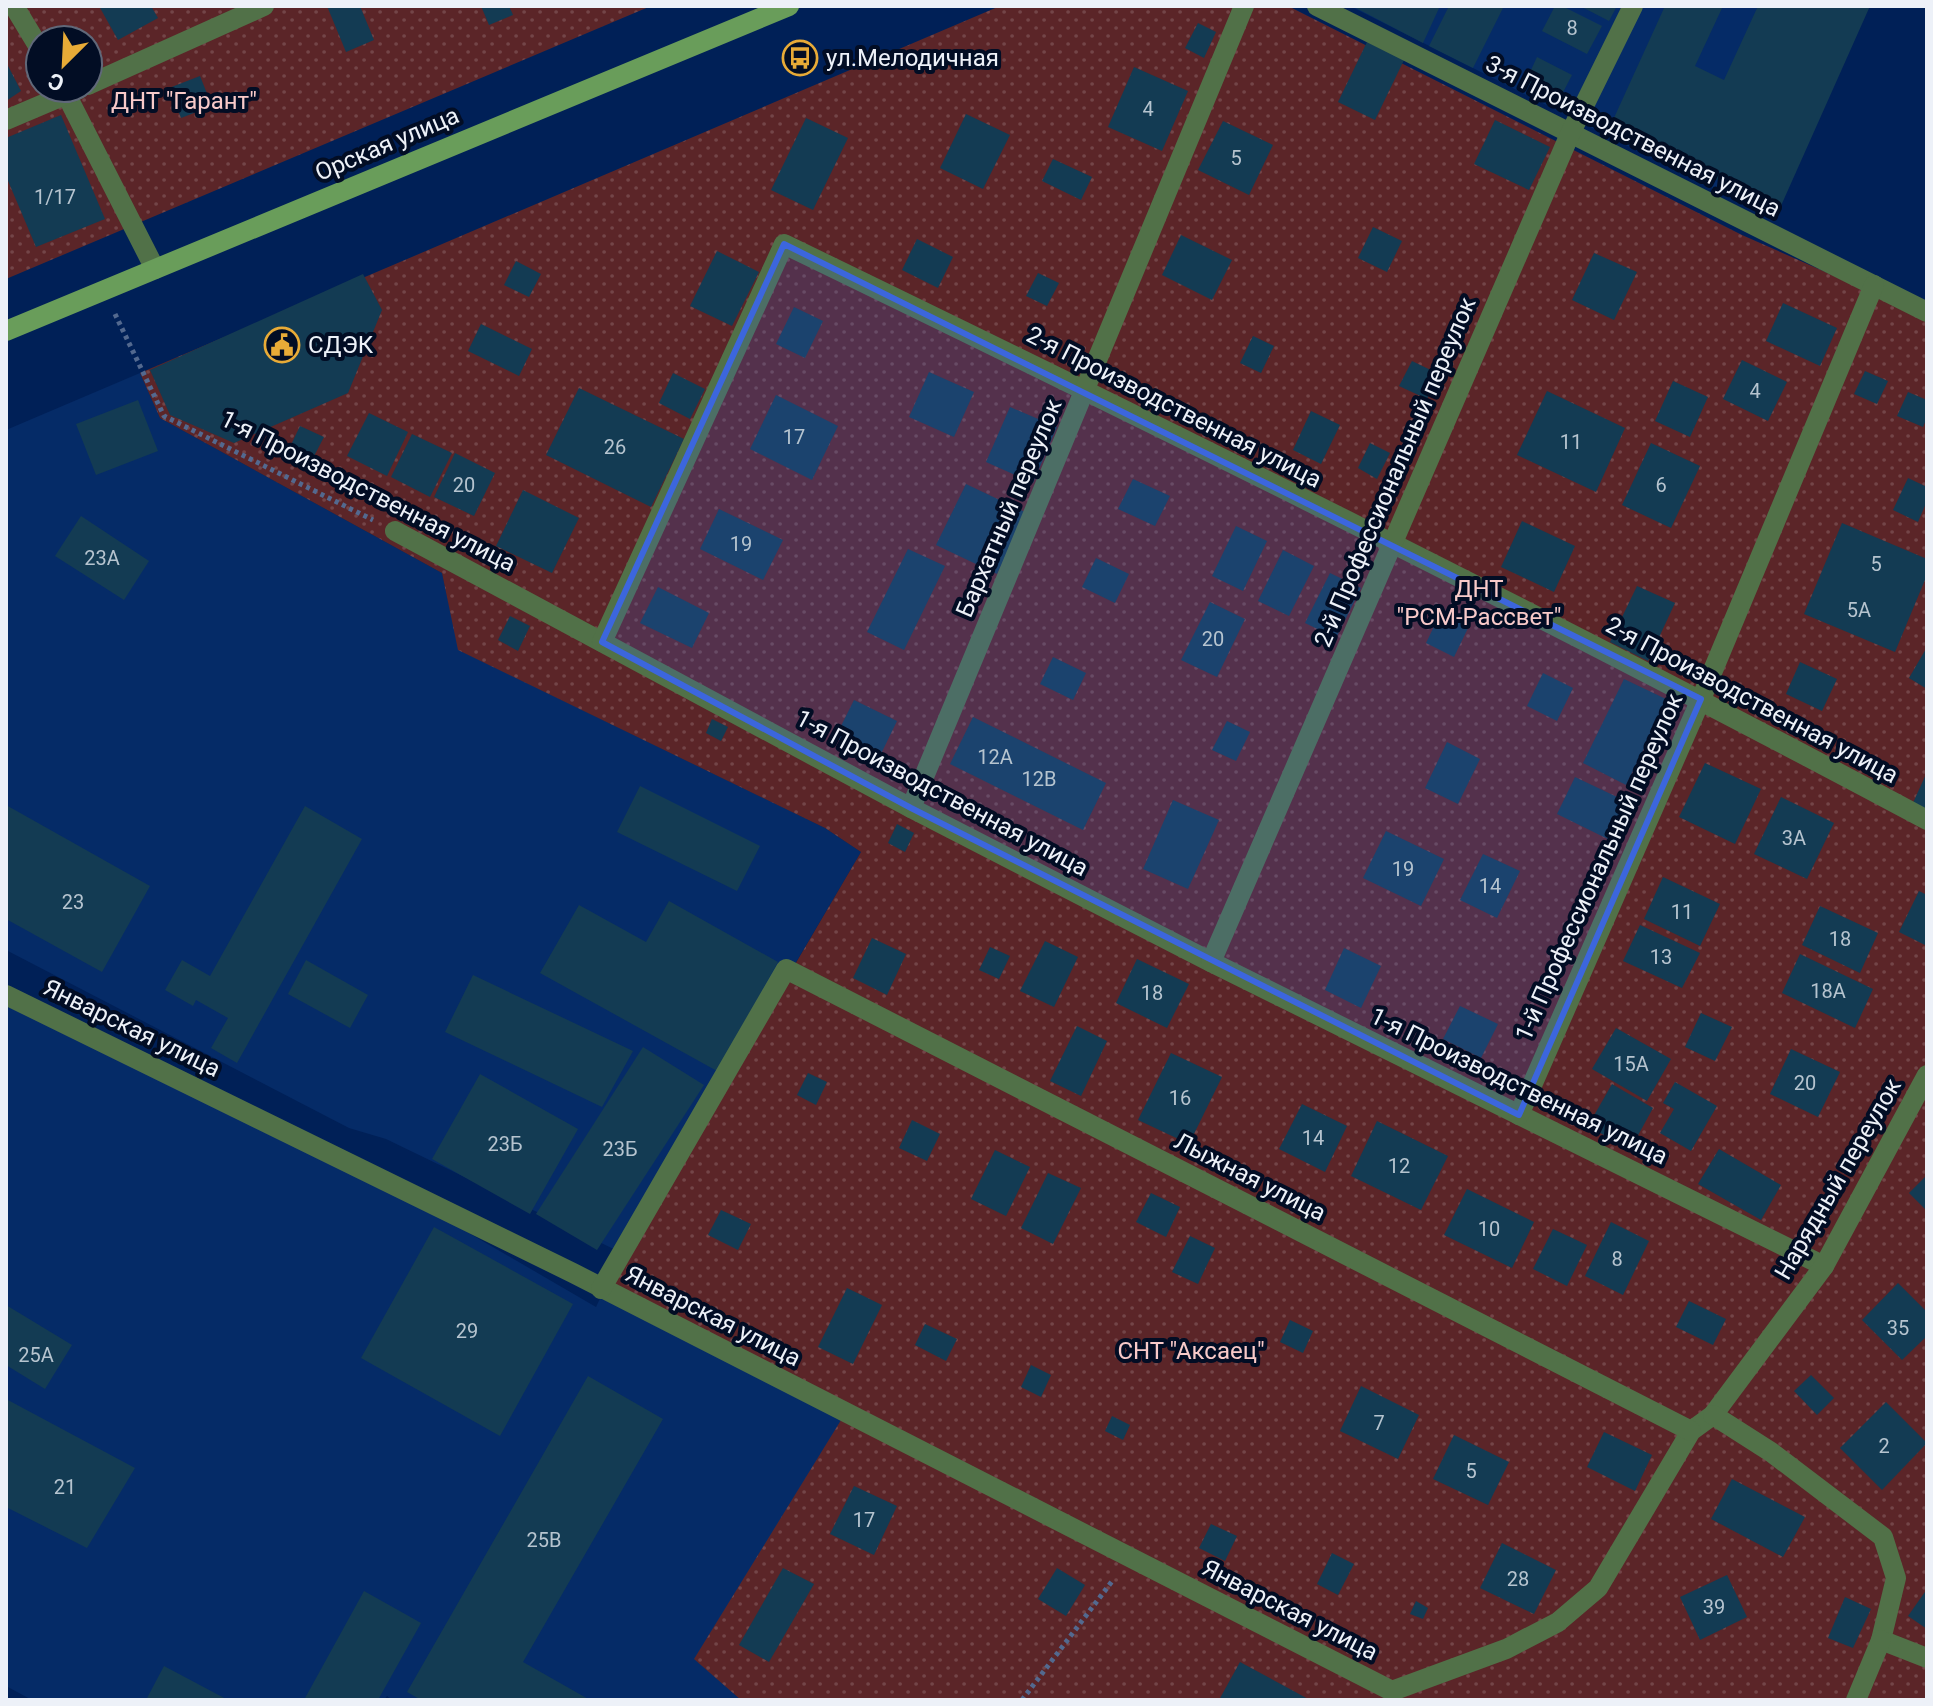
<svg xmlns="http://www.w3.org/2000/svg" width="1933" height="1706" font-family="Roboto,sans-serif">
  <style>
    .built { fill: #052b67 }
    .grass { fill: url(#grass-dots); fill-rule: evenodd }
    .building { fill: #133b53 }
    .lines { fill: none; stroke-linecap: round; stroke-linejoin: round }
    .path { stroke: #53698f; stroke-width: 5; stroke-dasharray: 4 4; stroke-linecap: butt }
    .minor { stroke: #517148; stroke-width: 20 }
    .secondary { stroke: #699d5a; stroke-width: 20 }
    .marked { fill: #3c66dd; fill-opacity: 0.2; stroke: #3c66dd; stroke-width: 6; stroke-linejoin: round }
    .labels { text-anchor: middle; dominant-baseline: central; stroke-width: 8; stroke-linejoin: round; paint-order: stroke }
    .number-label { font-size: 20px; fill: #b6c4cf }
    .poi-label { font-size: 24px; fill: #edf1f8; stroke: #020d24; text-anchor: start }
    .park-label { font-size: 24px; fill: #f8cac9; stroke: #020d24 }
    .street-label { font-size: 24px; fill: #edf1f8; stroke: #020d24 }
  </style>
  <defs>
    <pattern id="grass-dots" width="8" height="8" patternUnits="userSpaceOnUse" patternTransform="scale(2)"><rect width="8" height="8" fill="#5b2528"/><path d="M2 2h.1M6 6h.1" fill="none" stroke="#734548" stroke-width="1.8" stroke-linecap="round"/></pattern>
  </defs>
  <rect width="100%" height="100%" fill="#002057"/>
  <g class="built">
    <polygon points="1350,6 1853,6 1763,214"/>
    <polygon points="140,373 160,418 442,573 459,650 825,828 861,852 624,1254 386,1139 349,1128 6,950 6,430"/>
    <polygon points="6,1001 359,1169 596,1307 605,1288 859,1414 695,1658 741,1700 392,1700 387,1696 384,1700 32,1700 6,1686"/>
  </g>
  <g class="grass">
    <path d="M6 6H651L6 279ZM40 40H88V88H40Z"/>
    <polygon points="1000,6 1288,6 1742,235 1927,317 1927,1700 741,1700 694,1659 846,1412 605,1288 861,852 825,828 458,650 442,573 160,418 140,373"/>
  </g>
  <g class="building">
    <polygon points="99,6 151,6 158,18 118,40"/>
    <polygon points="327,6 360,6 374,40 346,52"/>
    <polygon points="481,6 509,6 513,15 489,25"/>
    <polygon points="1352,6 1440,6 1423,43"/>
    <polygon points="1449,6 1504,6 1473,68 1429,46"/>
    <polygon points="1555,6 1562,6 1602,26 1587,54 1542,31"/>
    <polygon points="1580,6 1617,6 1609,21"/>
    <polygon points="1665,6 1723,6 1695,66 1724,80 1758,6 1870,6 1780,208 1608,131"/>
    <polygon points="1198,23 1216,32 1204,58 1185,48"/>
    <polygon points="1367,42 1404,60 1375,120 1338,102"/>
    <polygon points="1537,57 1572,75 1559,100 1525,83"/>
    <polygon points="6,62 21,91 6,101"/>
    <polygon points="1134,67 1188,91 1162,151 1108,127"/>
    <polygon points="200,76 212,106 181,118 169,88"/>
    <polygon points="966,114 1010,135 983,189 940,168"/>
    <polygon points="61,115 105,219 36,247 6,176 6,138"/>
    <polygon points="806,118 848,138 813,210 771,190"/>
    <polygon points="1495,120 1550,147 1529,190 1474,164"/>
    <polygon points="1223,121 1273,145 1249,195 1198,170"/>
    <polygon points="1053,159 1092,177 1081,200 1042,181"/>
    <polygon points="1373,227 1402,241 1387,272 1358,258"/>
    <polygon points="1181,235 1232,260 1212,300 1162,275"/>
    <polygon points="917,239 953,257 938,288 902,270"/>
    <polygon points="717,251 759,272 732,326 690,306"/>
    <polygon points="1594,253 1637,272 1614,320 1572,300"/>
    <polygon points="516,261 541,274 529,297 504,285"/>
    <polygon points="1038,273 1059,283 1047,306 1026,296"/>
    <polygon points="363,274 382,310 348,393 234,443 170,415 150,370"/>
    <polygon points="1783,303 1837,328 1820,366 1766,341"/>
    <polygon points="794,307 823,321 805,358 776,344"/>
    <polygon points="481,324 532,349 519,376 468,351"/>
    <polygon points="1253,336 1274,346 1261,373 1240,363"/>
    <polygon points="1742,360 1787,382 1768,421 1723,399"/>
    <polygon points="1412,361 1439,374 1427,399 1399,386"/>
    <polygon points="1865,371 1888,381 1877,404 1854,394"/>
    <polygon points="929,372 974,392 954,437 909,417"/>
    <polygon points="673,373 705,389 690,419 659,403"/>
    <polygon points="1673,381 1708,397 1690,437 1655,421"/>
    <polygon points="579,388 684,439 651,507 546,455"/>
    <polygon points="1547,391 1625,428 1596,492 1517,455"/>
    <polygon points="1908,392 1927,400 1927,418 1923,427 1897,416"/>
    <polygon points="776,395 838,426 812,480 750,449"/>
    <polygon points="138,400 158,451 96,475 76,424"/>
    <polygon points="1010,407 1057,427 1033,483 986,462"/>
    <polygon points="1311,411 1340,425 1321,464 1293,450"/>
    <polygon points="369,413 408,432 387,476 347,456"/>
    <polygon points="300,426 324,437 312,460 289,449"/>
    <polygon points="412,434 452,453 430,497 391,477"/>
    <polygon points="1370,443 1390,453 1377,479 1358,468"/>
    <polygon points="1651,443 1700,466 1671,528 1622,505"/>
    <polygon points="455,453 495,473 474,516 434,497"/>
    <polygon points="1908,478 1927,487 1927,501 1918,522 1893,510"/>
    <polygon points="1133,479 1170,496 1155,526 1118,509"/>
    <polygon points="966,484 1027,513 997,574 936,545"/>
    <polygon points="523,490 579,518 552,573 496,546"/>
    <polygon points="719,509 783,540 763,580 700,549"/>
    <polygon points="81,516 149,561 124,600 55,556"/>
    <polygon points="1522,521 1575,546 1554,592 1501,567"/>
    <polygon points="1842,523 1927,559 1927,575 1895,652 1804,614"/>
    <polygon points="1236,526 1267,541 1243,591 1212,576"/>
    <polygon points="908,549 945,566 904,650 867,632"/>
    <polygon points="1283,550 1314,566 1289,616 1258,601"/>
    <polygon points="1096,558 1129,574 1115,603 1082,587"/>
    <polygon points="1330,573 1361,588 1336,638 1305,623"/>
    <polygon points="1637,586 1675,603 1648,661 1610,642"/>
    <polygon points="658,587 709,613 692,648 640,623"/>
    <polygon points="1210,602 1245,619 1217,677 1181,660"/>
    <polygon points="1442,610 1470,624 1454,657 1426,643"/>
    <polygon points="510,616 530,626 518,651 498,640"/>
    <polygon points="1927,647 1927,689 1909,678"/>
    <polygon points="1053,657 1086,673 1073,700 1040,684"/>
    <polygon points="1800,662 1837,679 1822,711 1786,694"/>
    <polygon points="1543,673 1573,688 1557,721 1527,706"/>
    <polygon points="1624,679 1668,700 1626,785 1583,763"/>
    <polygon points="854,700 897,721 879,758 835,738"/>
    <polygon points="973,717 1106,783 1083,830 950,764"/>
    <polygon points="712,719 728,727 721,741 706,733"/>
    <polygon points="1227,721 1250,732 1236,761 1212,750"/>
    <polygon points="1447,742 1480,759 1458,804 1425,788"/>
    <polygon points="1705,763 1761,789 1735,844 1679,817"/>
    <polygon points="1927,772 1927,812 1912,805"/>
    <polygon points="1575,777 1636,806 1618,844 1557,814"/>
    <polygon points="640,786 760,846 737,891 617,832"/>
    <polygon points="1781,797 1834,823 1807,879 1754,854"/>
    <polygon points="1173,800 1219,820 1188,889 1143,869"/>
    <polygon points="6,805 150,886 102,972 6,919"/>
    <polygon points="305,806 362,839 237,1063 211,1048 228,1018 196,1000 193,1006 165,990 182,960 210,976"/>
    <polygon points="897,824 914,833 905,852 888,843"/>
    <polygon points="1386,831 1444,859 1421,906 1363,878"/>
    <polygon points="1483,854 1520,871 1497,918 1460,900"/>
    <polygon points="1663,877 1720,904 1700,946 1644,919"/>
    <polygon points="1919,891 1927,895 1927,946 1899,932"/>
    <polygon points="669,901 778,962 717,1071 540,973 579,905 646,942"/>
    <polygon points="1820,906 1878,933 1860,973 1802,945"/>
    <polygon points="1640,925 1700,953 1682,988 1623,961"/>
    <polygon points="872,938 906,954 887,995 853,978"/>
    <polygon points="1045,941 1078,957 1054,1007 1020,991"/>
    <polygon points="990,947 1010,956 999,979 979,970"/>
    <polygon points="1344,948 1381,966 1361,1008 1325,990"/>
    <polygon points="1800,954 1873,989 1855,1028 1782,993"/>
    <polygon points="1137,959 1189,984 1167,1028 1116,1003"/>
    <polygon points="306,960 368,995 350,1028 288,994"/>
    <polygon points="473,975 633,1051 602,1107 445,1032"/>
    <polygon points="1460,1006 1498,1024 1481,1058 1443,1039"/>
    <polygon points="1701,1013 1732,1027 1715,1061 1685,1047"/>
    <polygon points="1077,1026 1107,1041 1081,1096 1050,1081"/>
    <polygon points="1616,1028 1671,1059 1647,1101 1592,1069"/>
    <polygon points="643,1047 704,1085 597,1250 536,1214"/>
    <polygon points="1791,1049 1840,1072 1818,1117 1770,1094"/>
    <polygon points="1171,1053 1222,1077 1189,1144 1138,1120"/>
    <polygon points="808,1073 827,1082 816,1105 797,1095"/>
    <polygon points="480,1074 578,1129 530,1214 432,1159"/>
    <polygon points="1675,1082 1717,1106 1691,1151 1660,1133 1674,1109 1663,1103"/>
    <polygon points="1612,1084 1653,1108 1630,1150 1588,1126"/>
    <polygon points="1302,1104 1347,1126 1325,1172 1279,1149"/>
    <polygon points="912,1120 940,1134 927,1161 899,1148"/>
    <polygon points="1377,1121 1448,1156 1421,1210 1351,1176"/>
    <polygon points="1719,1149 1781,1185 1761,1220 1698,1184"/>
    <polygon points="995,1150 1030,1167 1006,1216 971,1199"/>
    <polygon points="1048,1173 1081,1188 1053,1244 1021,1228"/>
    <polygon points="1927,1175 1927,1211 1909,1193"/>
    <polygon points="1467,1189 1534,1222 1512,1268 1444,1235"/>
    <polygon points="1151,1193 1180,1207 1166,1237 1136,1222"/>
    <polygon points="721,1210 751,1224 738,1250 708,1235"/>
    <polygon points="1611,1222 1649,1241 1623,1295 1585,1276"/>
    <polygon points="434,1227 573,1304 500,1436 361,1358"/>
    <polygon points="1553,1229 1587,1245 1567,1286 1533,1269"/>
    <polygon points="1190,1236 1215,1248 1198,1284 1172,1272"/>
    <polygon points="1898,1283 1927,1312 1927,1336 1902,1360 1862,1320"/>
    <polygon points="847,1288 882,1305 853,1364 818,1347"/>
    <polygon points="1689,1301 1726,1319 1713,1345 1676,1327"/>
    <polygon points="6,1305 72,1345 45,1389 6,1365"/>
    <polygon points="1290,1320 1313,1331 1303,1353 1280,1342"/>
    <polygon points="925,1324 957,1339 946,1361 915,1345"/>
    <polygon points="1031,1365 1051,1375 1041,1397 1021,1387"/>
    <polygon points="1811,1375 1834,1398 1817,1415 1794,1391"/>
    <polygon points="588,1376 663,1419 523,1662 590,1700 421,1700 407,1692"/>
    <polygon points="1361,1386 1419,1415 1398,1459 1340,1431"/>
    <polygon points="6,1399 135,1468 87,1548 6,1507"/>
    <polygon points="1886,1402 1927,1443 1882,1490 1840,1448"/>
    <polygon points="1112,1416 1130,1425 1123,1440 1105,1431"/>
    <polygon points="1604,1432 1652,1455 1635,1491 1587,1467"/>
    <polygon points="1454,1435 1509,1462 1488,1505 1433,1479"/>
    <polygon points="1732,1479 1805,1517 1783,1557 1711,1519"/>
    <polygon points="854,1486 897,1506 874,1555 830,1534"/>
    <polygon points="1211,1524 1237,1536 1225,1561 1199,1548"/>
    <polygon points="1502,1543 1556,1570 1534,1614 1480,1588"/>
    <polygon points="1332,1553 1354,1564 1338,1595 1317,1584"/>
    <polygon points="783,1568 814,1584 769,1662 739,1645"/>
    <polygon points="1057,1568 1085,1585 1066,1616 1038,1599"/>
    <polygon points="1727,1575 1747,1617 1700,1640 1680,1597"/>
    <polygon points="1927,1589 1927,1629 1908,1616"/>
    <polygon points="364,1591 421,1623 378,1700 304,1700"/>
    <polygon points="1845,1597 1871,1609 1853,1648 1828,1638"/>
    <polygon points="1416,1601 1428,1608 1423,1619 1410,1614"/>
    <polygon points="1240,1662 1310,1700 1219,1700"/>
    <polygon points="164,1666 228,1700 146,1700"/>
  </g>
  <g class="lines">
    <g class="path">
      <polyline points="115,314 164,416 373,520"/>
      <polyline points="1022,1700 1113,1580"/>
    </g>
    <g class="minor">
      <polyline points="14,6 40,49"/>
      <polyline points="1317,6 1927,312"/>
      <polyline points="88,85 264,6"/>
      <polyline points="63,88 155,269"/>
      <polyline points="6,120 79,89"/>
      <polyline points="395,531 911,808 1211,962 1824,1266"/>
      <path d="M602 642 784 244C1168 430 1551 619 1927 820"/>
      <polyline points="911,808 1244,6"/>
      <polyline points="1211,962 1570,134 1633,6"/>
      <polyline points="6,995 573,1273 1392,1691 1506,1649 1558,1622 1598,1588 1691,1431 1713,1415 1824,1266 1927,1075"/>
      <polyline points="1519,1115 1701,699 1874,285"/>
      <polyline points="601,1289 786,969 1691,1431"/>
      <polyline points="1713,1415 1771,1452 1883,1537 1896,1578 1881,1640 1927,1658"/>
      <polyline points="1856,1700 1881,1640"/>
    </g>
    <polyline class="secondary" points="6,331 789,6"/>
  </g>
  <path class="marked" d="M784 244 1701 699 1519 1115 911 808 602 642Z"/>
  <defs>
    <g id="bus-ring" transform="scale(1.8)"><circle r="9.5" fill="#020d24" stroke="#e8ab37" stroke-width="1.5"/><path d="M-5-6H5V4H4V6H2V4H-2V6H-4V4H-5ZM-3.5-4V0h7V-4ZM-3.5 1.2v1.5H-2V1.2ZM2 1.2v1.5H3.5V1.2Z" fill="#e8ab37"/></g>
    <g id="civic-ring" transform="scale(1.8)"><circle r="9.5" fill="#020d24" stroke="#e8ab37" stroke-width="1.5"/><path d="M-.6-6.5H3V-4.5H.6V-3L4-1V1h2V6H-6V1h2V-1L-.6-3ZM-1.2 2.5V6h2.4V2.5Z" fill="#e8ab37"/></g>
  </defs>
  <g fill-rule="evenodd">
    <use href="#bus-ring" x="800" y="58"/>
    <use href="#civic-ring" x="282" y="345"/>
  </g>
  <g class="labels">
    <g class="number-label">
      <text x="1572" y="28">8</text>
      <text x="1148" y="109">4</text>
      <text x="1236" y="158">5</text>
      <text x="55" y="197">1/17</text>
      <text x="1755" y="391">4</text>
      <text x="794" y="437">17</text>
      <text x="1571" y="442">11</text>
      <text x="615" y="447">26</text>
      <text x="464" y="485">20</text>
      <text x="1661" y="485">6</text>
      <text x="741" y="544">19</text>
      <text x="102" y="558">23А</text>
      <text x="1876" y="564">5</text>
      <text x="1859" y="610">5А</text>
      <text x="1213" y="639">20</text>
      <text x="995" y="757">12А</text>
      <text x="1039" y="779">12В</text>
      <text x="1794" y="838">3А</text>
      <text x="1403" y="869">19</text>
      <text x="1490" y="886">14</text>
      <text x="73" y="902">23</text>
      <text x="1682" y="912">11</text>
      <text x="1840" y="939">18</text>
      <text x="1661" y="957">13</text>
      <text x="1828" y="991">18А</text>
      <text x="1152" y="993">18</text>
      <text x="1631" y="1064">15А</text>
      <text x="1805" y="1083">20</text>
      <text x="1180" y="1098">16</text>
      <text x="1313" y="1138">14</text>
      <text x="505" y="1144">23Б</text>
      <text x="620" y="1149">23Б</text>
      <text x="1399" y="1166">12</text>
      <text x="1489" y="1229">10</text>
      <text x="1617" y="1259">8</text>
      <text x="1898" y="1328">35</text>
      <text x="467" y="1331">29</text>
      <text x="36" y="1355">25А</text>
      <text x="1379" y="1423">7</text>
      <text x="1884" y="1446">2</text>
      <text x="1471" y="1471">5</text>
      <text x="65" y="1487">21</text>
      <text x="864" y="1520">17</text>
      <text x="544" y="1540">25В</text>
      <text x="1518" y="1579">28</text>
      <text x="1714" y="1607">39</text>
    </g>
    <g class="poi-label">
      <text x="826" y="58">ул.Мелодичная</text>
      <text x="308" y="345">СДЭК</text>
    </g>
    <g class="park-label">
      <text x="184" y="101">ДНТ "Гарант"</text>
      <text x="1479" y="589">ДНТ<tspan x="1479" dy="28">"РСМ-Рассвет"</tspan></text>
      <text x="1191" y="1351">СНТ "Аксаец"</text>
    </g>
    <g class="street-label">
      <text transform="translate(1633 136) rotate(27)">3-я Производственная улица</text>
      <text transform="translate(387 144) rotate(-23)">Орская улица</text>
      <text transform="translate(1174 407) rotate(27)">2-я Производственная улица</text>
      <text transform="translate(1395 472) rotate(-67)">2-й Профессиональный переулок</text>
      <text transform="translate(368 491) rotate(27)">1-я Производственная улица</text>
      <text transform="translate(1009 508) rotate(-67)">Бархатный переулок</text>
      <text transform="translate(1752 700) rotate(28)">2-я Производственная улица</text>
      <text transform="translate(942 793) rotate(28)">1-я Производственная улица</text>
      <text transform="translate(1599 867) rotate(-66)">1-й Профессиональный переулок</text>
      <text transform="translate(132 1028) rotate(26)">Январская улица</text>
      <text transform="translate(1519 1086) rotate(26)">1-я Производственная улица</text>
      <text transform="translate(1250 1177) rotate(27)">Лыжная улица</text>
      <text transform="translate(1838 1179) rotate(-60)">Нарядный переулок</text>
      <text transform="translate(713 1316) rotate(27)">Январская улица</text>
      <text transform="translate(1290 1610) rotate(27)">Январская улица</text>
    </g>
  </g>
  <rect width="1933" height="1706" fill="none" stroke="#edf1f8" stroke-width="16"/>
  <g transform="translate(64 64) rotate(204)"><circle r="38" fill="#020d24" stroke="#606879" stroke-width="2"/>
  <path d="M0-6L14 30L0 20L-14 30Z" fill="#e8ab37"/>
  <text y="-12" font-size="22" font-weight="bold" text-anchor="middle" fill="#edf1f8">С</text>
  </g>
</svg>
